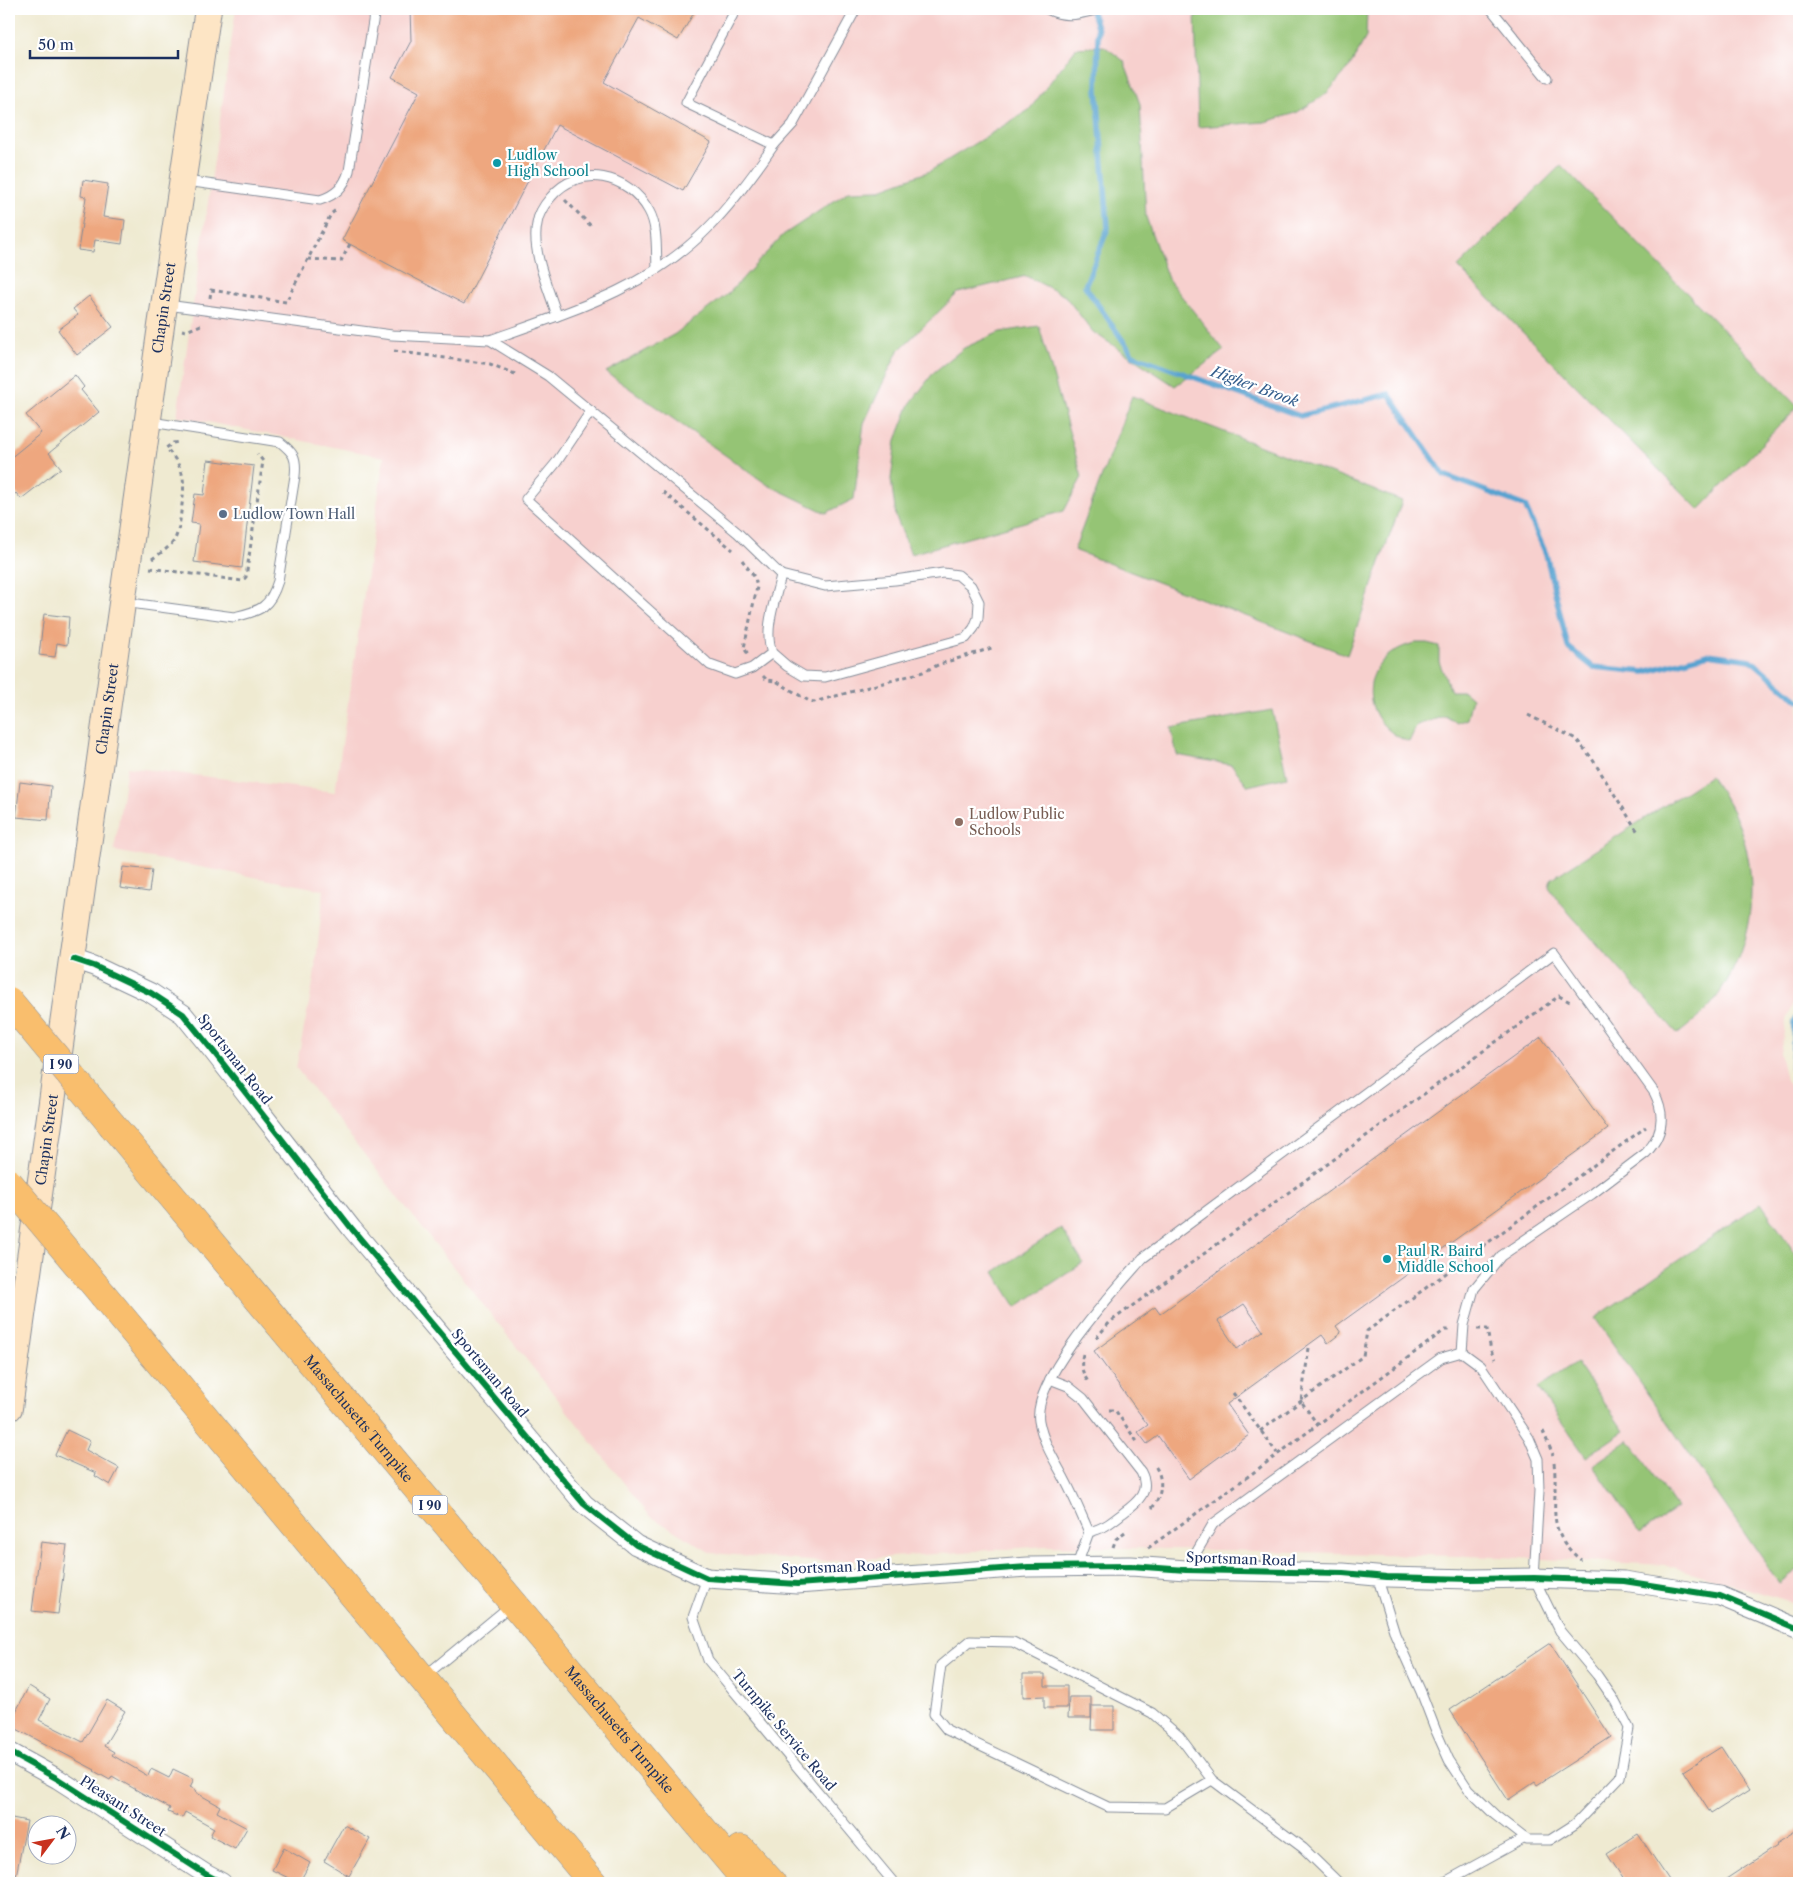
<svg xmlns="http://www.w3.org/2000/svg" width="1808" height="1892" font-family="'Libre Caslon Text',serif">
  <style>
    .built { fill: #f7d0ce }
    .green { fill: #95c474; stroke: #587a69 }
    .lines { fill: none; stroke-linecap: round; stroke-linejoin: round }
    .stream { stroke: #58a3d0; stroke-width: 5.5 }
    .building { fill: #eea77f; fill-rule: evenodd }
    .service-casing { stroke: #858c98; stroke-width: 11 }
    .minor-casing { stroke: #858c98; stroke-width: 21 }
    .secondary-casing { stroke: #858c98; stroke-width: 28 }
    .motorway-casing { stroke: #858c98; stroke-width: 29 }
    .path { stroke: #858c98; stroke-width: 3; stroke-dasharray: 4 4; stroke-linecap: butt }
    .service { stroke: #fff; stroke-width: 9 }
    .minor { stroke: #fff; stroke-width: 19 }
    .secondary { stroke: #fde5c5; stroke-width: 26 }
    .motorway { stroke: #f9be6d; stroke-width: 28 }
    .motorway-bridge-casing { stroke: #858c98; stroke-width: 29; stroke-linecap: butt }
    .motorway-bridge { stroke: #f9be6d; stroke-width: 28 }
    .cycleway-casing { stroke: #fff; stroke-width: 9 }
    .cycleway { stroke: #00873e; stroke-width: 6 }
    .culture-dot { fill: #0f9aa8; stroke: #fff; stroke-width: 2 }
    .service-dot { fill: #5c6f8a; stroke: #fff; stroke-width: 2 }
    .education-dot { fill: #8d6e63; stroke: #fff; stroke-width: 2 }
    .labels { text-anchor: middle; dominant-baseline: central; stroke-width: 4.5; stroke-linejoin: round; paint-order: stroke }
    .shield { fill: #fff; stroke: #5f6d8e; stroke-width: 1 }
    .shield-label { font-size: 12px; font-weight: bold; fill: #1b2f5e }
    .culture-label { font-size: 14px; fill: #0d838f; stroke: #fff; text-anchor: start }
    .street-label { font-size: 14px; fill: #1b2f5e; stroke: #fff }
    .service-label { font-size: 14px; fill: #4e5e75; stroke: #fff; text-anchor: start }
    .education-label { font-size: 14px; fill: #785e54; stroke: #fff; text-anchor: start }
    .water-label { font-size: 15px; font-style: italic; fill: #335d8c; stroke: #fff }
  </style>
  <rect width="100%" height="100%" fill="#fff"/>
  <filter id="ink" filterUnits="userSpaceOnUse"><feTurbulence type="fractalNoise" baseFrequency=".02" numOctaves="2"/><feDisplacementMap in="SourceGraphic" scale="10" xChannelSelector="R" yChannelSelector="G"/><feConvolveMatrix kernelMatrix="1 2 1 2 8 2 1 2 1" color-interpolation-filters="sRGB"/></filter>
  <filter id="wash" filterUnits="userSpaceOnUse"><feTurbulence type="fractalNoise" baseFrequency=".0096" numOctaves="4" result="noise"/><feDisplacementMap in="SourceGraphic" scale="20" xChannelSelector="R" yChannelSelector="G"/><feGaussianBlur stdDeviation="1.12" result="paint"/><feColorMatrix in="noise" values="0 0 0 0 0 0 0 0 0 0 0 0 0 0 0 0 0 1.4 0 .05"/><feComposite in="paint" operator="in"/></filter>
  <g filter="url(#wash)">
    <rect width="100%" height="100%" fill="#efead1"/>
    <polygon class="built" points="236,9 1799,9 1799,992 1787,1016 1780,1053 1786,1081 1799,1099 1799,1607 1782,1599 1666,1565 1500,1557 1046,1546 821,1562 711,1553 650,1516 296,1068 314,978 324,890 114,851 127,767 335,792 384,457 177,416"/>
    <g class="green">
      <polygon points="1195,9 1367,9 1366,37 1349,68 1326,94 1296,113 1265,122 1198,127"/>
      <polygon points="1104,46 1124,61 1140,104 1146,217 1168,279 1224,350 1175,386 1093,332 1065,296 1026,276 958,293 898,351 864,423 854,499 826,513 768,485 606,372 675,334 729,293 783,235 849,191 878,190 930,171 1029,110 1076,48"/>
      <polygon points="1561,165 1798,406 1699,510 1458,267"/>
      <polygon points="1039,326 1082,477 1064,511 911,554 896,517 891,479 896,440 910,404 934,372 964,348 1000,332"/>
      <polygon points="1132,396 1402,501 1347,655 1074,550"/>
      <path d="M1415 643H1427L1439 646V662L1451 691H1464L1472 698 1467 719 1457 723 1445 716 1417 725 1409 742C1355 721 1358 656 1415 643Z"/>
      <polygon points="1272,710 1287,777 1248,786 1232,765 1177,755 1171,728"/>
      <path d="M1710 776C1718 788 1727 799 1733 812 1764 875 1754 952 1710 1006 1701 1016 1689 1025 1678 1034L1560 903 1549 887 1551 879Z"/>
      <polygon points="1761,1203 1799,1259 1799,1569 1779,1583 1595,1318"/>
      <polygon points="1061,1228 1083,1263 1016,1307 994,1272"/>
      <polygon points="1576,1362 1624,1431 1586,1457 1538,1388"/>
      <polygon points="1629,1440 1677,1508 1640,1533 1593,1465"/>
    </g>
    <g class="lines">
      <g class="stream">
        <polyline points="1091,9 1098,30 1097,89 1108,228 1085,286 1133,355 1300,416 1389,394 1444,475 1525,506 1546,554 1568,647 1593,667 1645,672 1708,654 1751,660 1799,701"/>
        <polyline points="1799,1012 1794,1022 1792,1068 1799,1077"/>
      </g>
    </g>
    <g id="blocks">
      <g class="building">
        <polygon points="410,9 696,9 678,40 639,18 604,82 711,142 683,191 557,125 464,304 342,240 419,92 392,77 411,41"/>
        <polygon points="83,180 108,184 103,217 125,220 122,244 95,240 93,252 78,250 86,197 81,196"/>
        <polygon points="89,296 113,327 77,355 58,330 78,315 73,309"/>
        <polygon points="75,375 84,387 81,390 99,412 49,453 61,468 21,499 16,493 9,499 9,459 41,433 26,415"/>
        <polygon points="208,460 254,466 242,568 194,562 199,524 191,523 195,494 204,495"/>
        <polygon points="44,614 69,617 67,645 57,643 55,657 39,655"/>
        <polygon points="20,782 51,786 48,820 16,817"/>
        <polygon points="123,867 152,870 149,892 120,888"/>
        <path d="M1541 1037 1608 1129 1336 1326 1341 1333 1328 1343 1322 1335 1227 1404 1249 1435 1189 1479 1158 1436 1147 1444 1138 1432 1148 1425 1094 1351 1155 1307 1160 1314ZM1244 1304 1263 1331 1237 1349 1218 1321Z"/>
        <polygon points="67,1430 90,1441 86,1450 119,1468 110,1485 95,1476 96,1473 55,1455"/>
        <polygon points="41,1542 67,1545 58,1614 32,1611"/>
        <polygon points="1550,1643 1611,1737 1537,1785 1535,1782 1508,1800 1450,1710"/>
        <polygon points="1023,1674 1045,1674 1045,1686 1067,1686 1067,1708 1044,1708 1044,1696 1023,1697"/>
        <polygon points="29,1686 50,1699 39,1720 83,1742 107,1700 125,1711 104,1746 114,1752 112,1755 148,1776 151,1769 169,1778 173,1769 194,1779 190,1787 196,1790 195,1792 220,1806 217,1812 247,1828 235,1849 210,1836 214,1828 185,1812 182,1818 168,1812 170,1808 140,1792 112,1776 110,1780 94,1771 95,1770 9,1725"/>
        <polygon points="1069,1697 1091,1697 1091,1718 1068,1718"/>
        <polygon points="1092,1706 1114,1706 1114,1730 1091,1730"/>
        <polygon points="1721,1747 1749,1790 1711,1814 1683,1771"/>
        <polygon points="12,1818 27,1821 16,1876 9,1875 9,1834"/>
        <polygon points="344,1825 370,1839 349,1876 324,1861"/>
        <polygon points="1799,1829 1799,1878 1792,1883 1720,1883 1776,1846 1775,1844"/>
        <polygon points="1638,1834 1671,1883 1626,1883 1607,1854"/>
        <polygon points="284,1848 310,1863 299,1883 272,1870"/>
      </g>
    </g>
  </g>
  <g filter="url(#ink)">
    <use href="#blocks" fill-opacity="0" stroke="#858c98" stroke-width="1"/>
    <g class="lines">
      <g class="service-casing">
        <g id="service">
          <path d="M1047 9C1067 19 1079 14 1099 9"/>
          <polyline points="1491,9 1547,78"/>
          <polyline points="774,145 793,124 856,9"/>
          <path d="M186 181 320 200C336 195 344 187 349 171L375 9"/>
          <polyline points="167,305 392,335 490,340 548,376 738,533 781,575"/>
          <path d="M557 316C549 289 531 252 537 224 538 214 544 205 551 197 579 163 629 174 649 211 658 227 656 250 657 268"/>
          <path d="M490 340C566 313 650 288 708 228 733 203 754 174 774 145L686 103 736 9"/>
          <path d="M591 411 556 463 526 499 710 665 735 674 752 668 772 653C763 629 776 599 781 575L825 586 895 580 943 573 958 575 971 586 979 602 978 618 974 628 966 638 825 677 804 676 787 666 772 653"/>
          <path d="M123 602 234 617C261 611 270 607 278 581L295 476C297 458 294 453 280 442L151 422"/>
          <path d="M1050 1379 1068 1386 1083 1398 1141 1472C1151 1491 1138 1502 1123 1513 1110 1523 1105 1528 1089 1532"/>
          <path d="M1077 1565 1089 1532C1081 1514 1074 1497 1065 1480 1055 1461 1043 1443 1039 1421 1032 1379 1115 1290 1143 1258L1554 953 1654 1092C1666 1115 1663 1135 1646 1153L1592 1194 1501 1256 1474 1289 1464 1325 1462 1352"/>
          <polyline points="1186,1570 1213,1524 1441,1358 1462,1352 1481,1366 1529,1438 1538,1459 1539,1491 1534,1578 1560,1631 1597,1675 1615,1701 1629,1728 1620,1777 1575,1824 1550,1840 1527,1840 1495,1815 1468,1789 1449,1760 1436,1731 1421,1692 1395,1634 1377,1576"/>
          <polyline points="707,1578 693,1617 708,1660 894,1883"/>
          <polyline points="425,1676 511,1605"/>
          <polyline points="1212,1780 1165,1808 1108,1807 947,1730 934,1714 941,1665 970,1641 1013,1642 1152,1713 1179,1736 1212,1780 1303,1848 1339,1883"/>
          <polyline points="1443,1883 1525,1838"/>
        </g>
      </g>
      <g class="minor-casing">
        <g id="minor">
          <polyline points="73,959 94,966 151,993 183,1014 213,1051 352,1229 584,1504 636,1545 707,1578 797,1584 1028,1567 1131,1566 1186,1570 1343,1573 1387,1577 1471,1579 1534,1578 1624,1581 1720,1596 1799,1629"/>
          <polyline points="9,1752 58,1779 207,1875 222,1883"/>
        </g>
      </g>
      <g class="secondary-casing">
        <g id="secondary">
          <path id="s1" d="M9 1408 161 326 208 9"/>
        </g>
      </g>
      <g class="motorway-casing">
        <g id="motorway">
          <path id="s2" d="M113 1126 748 1883"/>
          <polyline points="104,1296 593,1883"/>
          <polyline points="741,1849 772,1883"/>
        </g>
      </g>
      <g class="path">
        <polyline points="565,200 592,227"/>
        <polyline points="308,259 341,261 350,244"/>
        <polyline points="210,298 211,290 286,302 331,214 336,210"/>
        <polyline points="182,330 186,331 201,325"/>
        <polyline points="394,351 490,364 515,374"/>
        <polyline points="663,492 733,550"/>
        <path d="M152 559C160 553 170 548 175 539 179 530 180 521 181 512 185 483 187 471 166 448L173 443 179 442"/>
        <polyline points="742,560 755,578 757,587 744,648 748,654"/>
        <polyline points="150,568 242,581 246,577 263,461 257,454"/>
        <polyline points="763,676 767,680 776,681 809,701 814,702 923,672 940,664 992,648"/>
        <polyline points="1528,715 1576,739 1591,757 1638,832"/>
        <polyline points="1477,1329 1487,1329 1491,1351 1495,1359"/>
        <polyline points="1096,1338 1110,1322 1559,996 1572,1003"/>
        <polyline points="1309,1348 1301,1401 1317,1424"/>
        <path d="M1083 1354C1080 1366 1082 1373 1089 1383"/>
        <polyline points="1233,1393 1277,1453"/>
        <polyline points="1109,1410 1115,1410 1138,1443"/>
        <polyline points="1260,1431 1363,1356 1367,1331 1646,1127"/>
        <polyline points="1543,1431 1553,1455"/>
        <path d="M1554 1463C1559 1505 1543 1530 1581 1560"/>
        <path d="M1152 1508C1162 1496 1164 1479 1155 1466"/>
        <polyline points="1113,1547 1116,1539 1125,1532"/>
        <polyline points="1148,1548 1250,1475 1445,1330 1450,1330"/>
      </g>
      <use href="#service" class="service"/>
      <use href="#minor" class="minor"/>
      <use href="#secondary" class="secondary"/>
      <use href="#motorway" class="motorway"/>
      <g class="motorway-bridge-casing">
        <g id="motorway-bridge">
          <polyline points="9,1001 113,1126"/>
          <polyline points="9,1183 104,1296"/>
        </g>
      </g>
      <use href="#motorway-bridge" class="motorway-bridge"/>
      <g class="cycleway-casing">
        <g id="cycleway">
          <polyline points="73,959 94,966 151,993 183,1014 213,1051 352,1229 584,1504 636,1545 707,1578 797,1584 1028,1567 1131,1566 1186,1570 1343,1573 1387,1577 1471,1579 1534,1578 1624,1581 1720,1596 1799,1629"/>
          <polyline points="9,1752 58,1779 207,1875 222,1883"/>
        </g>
      </g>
      <use href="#cycleway" class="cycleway"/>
    </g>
  </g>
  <g class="culture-dot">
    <circle cx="497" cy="163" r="5"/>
    <circle cx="1387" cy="1259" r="5"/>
  </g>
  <circle class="service-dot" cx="223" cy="514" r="5"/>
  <circle class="education-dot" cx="959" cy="822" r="5"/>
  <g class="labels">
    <g class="shield">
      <rect x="43.5" y="1054.5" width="35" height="19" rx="4"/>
      <rect x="412.5" y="1495.5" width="35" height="19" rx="4"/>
    </g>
    <g class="shield-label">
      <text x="61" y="1064">I 90</text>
      <text x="430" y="1505">I 90</text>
    </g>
    <g class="culture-label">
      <text x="507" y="155">Ludlow<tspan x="507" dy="16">High School</tspan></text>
      <text x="1397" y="1251">Paul R. Baird<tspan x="1397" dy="16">Middle School</tspan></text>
    </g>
    <g class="street-label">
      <text stroke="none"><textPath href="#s1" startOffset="1111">Chapin Street</textPath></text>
      <text stroke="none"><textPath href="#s1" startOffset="706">Chapin Street</textPath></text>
      <text transform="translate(235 1059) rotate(52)">Sportsman Road</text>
      <text stroke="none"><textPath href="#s1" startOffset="271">Chapin Street</textPath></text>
      <text transform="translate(490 1373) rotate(50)">Sportsman Road</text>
      <text stroke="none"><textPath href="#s2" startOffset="382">Massachusetts Turnpike</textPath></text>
      <text transform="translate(1241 1559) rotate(2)">Sportsman Road</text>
      <text transform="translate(836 1567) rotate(-2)">Sportsman Road</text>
      <text stroke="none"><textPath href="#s2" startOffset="788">Massachusetts Turnpike</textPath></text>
      <text transform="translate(784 1730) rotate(50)">Turnpike Service Road</text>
      <text transform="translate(123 1806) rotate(33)">Pleasant Street</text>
    </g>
    <g class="service-label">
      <text x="233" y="514">Ludlow Town Hall</text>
    </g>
    <g class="education-label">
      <text x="969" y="814">Ludlow Public<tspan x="969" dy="16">Schools</tspan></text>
    </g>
    <g class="water-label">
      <text transform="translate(1255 386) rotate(20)">Higher Brook</text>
    </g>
  </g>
  <rect width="1808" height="1892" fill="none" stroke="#fff" stroke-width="30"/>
  <g transform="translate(52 1840) rotate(58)"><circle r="24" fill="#ffffff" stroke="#a4acbf"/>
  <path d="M0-4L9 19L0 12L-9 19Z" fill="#c8321e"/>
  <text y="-8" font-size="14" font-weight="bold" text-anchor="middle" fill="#1b2f5e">N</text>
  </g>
  <path d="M30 50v8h148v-8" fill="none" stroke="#1b2f5e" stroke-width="2.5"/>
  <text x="38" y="50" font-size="15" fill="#1b2f5e" stroke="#ffffff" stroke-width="4" paint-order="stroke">50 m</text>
</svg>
